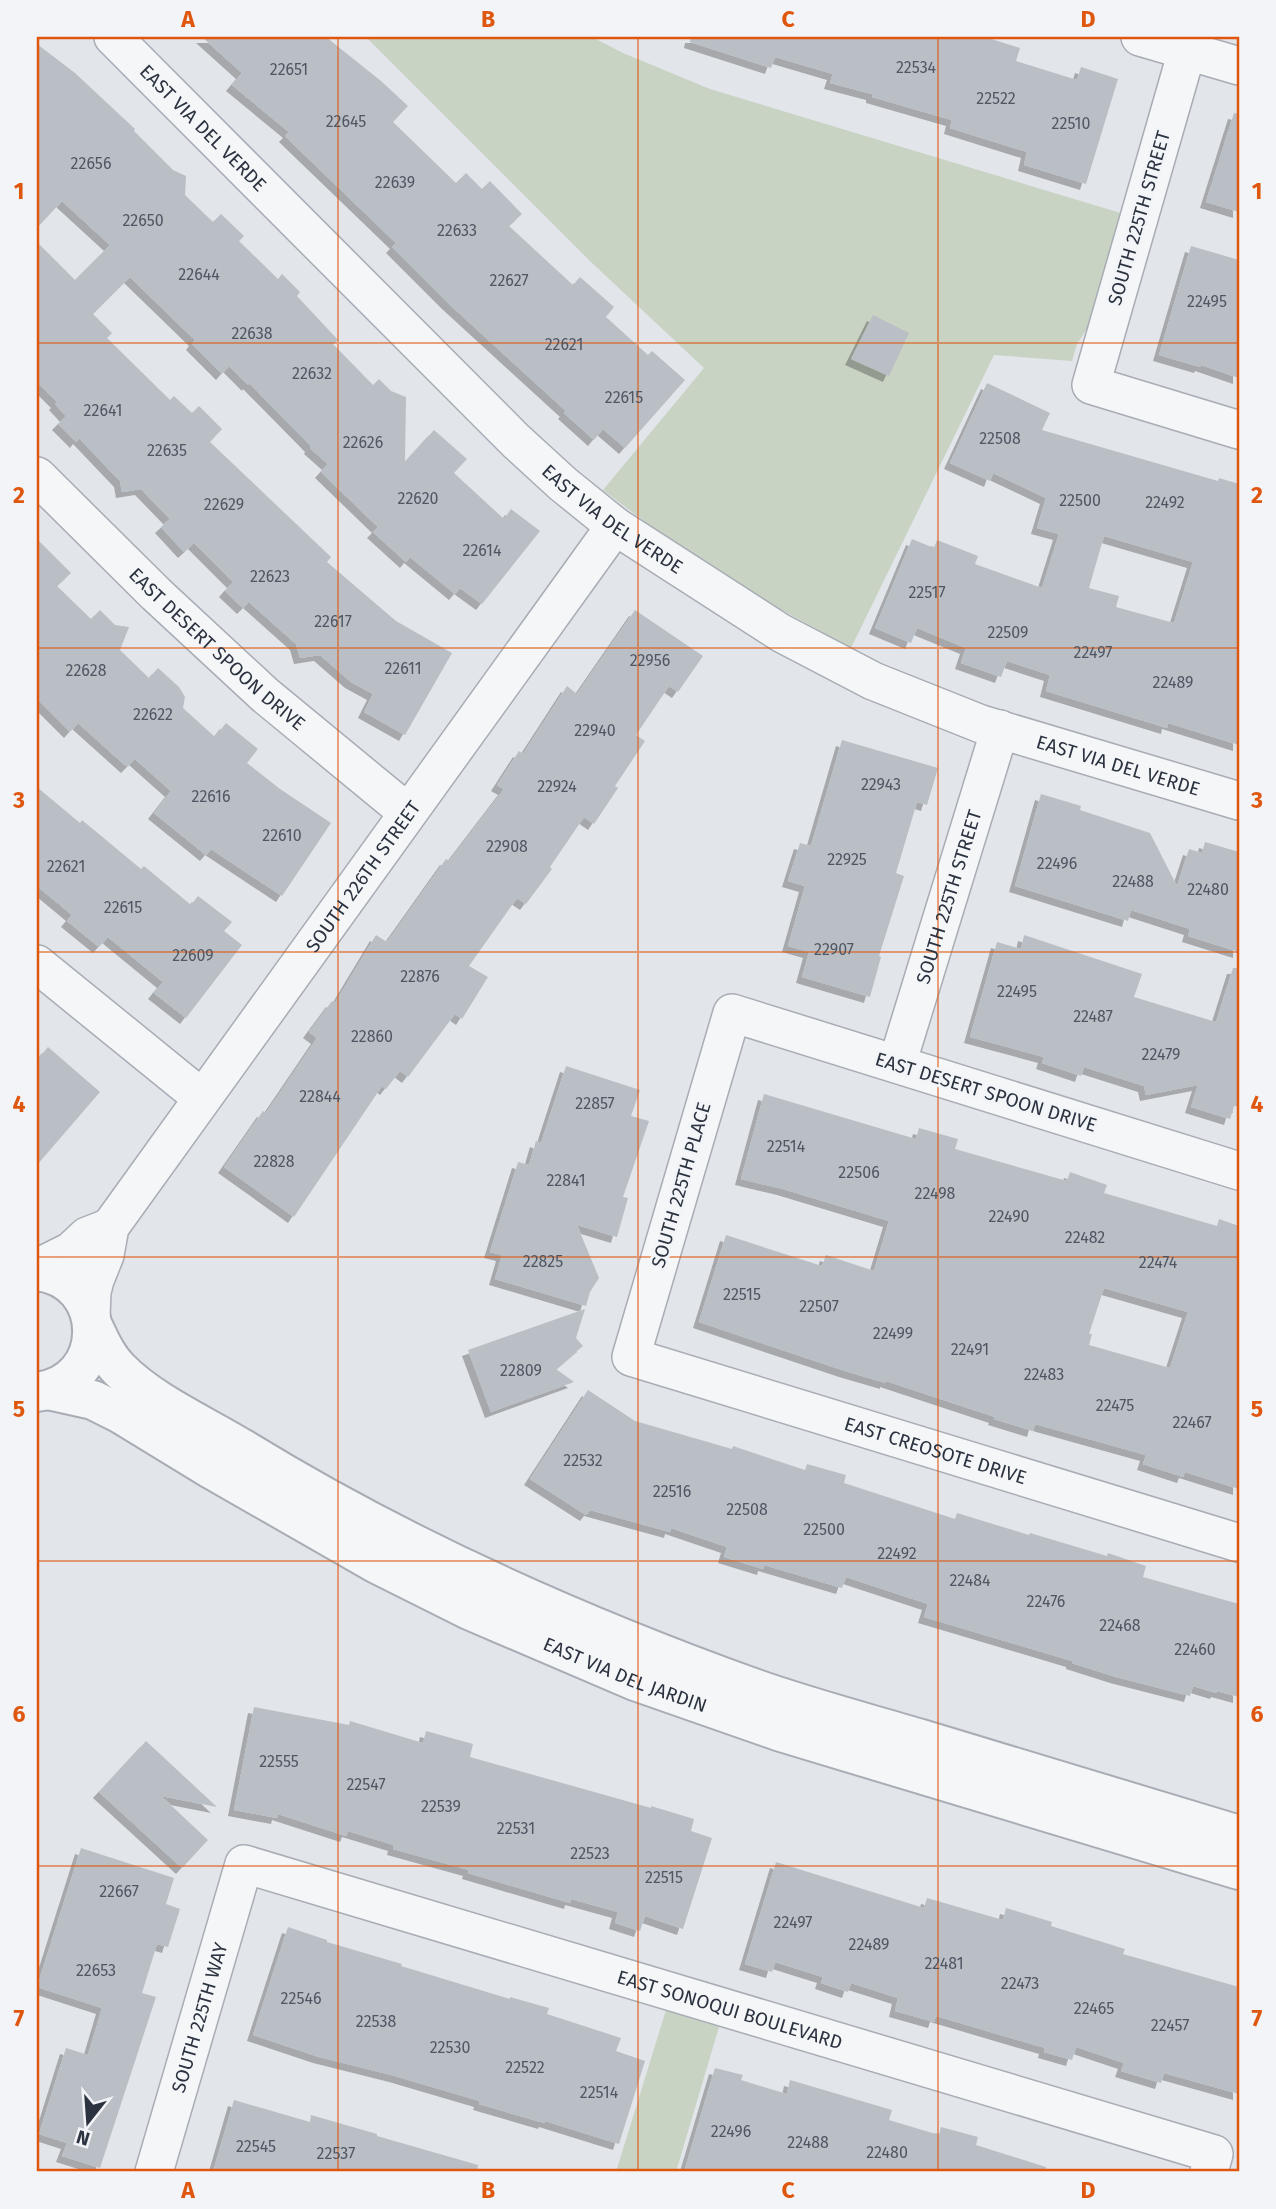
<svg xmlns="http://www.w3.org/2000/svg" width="1276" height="2209" font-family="'Fira Sans',sans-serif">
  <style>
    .green { fill: #c8d3c4 }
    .building { fill: #babfc6; fill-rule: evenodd; filter: url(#shadow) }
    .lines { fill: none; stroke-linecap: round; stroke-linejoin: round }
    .minor-casing { stroke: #a8acb4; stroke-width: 40 }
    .tertiary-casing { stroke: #a8acb4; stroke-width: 42 }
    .minor { stroke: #f5f6f8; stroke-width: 37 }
    .tertiary { stroke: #f5f6f8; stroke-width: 38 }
    .grid { fill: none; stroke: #df570f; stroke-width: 2; stroke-opacity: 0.55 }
    .labels { text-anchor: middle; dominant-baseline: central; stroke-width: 6; stroke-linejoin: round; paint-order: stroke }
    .number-label { font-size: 16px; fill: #505662 }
    .street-label { font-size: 19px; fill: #2c3340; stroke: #f2f4f7 }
    .neatline { fill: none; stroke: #df570f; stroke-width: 2.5 }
    .grid-label { font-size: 23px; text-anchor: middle; font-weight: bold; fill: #df570f }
  </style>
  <defs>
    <filter id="shadow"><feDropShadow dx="-6" dy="6" stdDeviation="0" flood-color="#0004"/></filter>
  </defs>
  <rect width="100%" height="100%" fill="#e2e5ea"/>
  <g class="green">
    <polygon points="366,37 592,37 623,53 710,89 1124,214 1092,321 1077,344 1072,361 994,355 851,648 751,593 665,537 603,490 704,368 591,262"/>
    <polygon points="666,2010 719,2027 676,2172 616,2172"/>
  </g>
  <g class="building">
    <polygon points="202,37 326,37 381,81 408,106 393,122 456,183 466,173 482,189 490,181 522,214 509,226 573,285 580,277 614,307 606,317 648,355 652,351 685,380 625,448 603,429 594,440 564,413 566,411 448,303 392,247 396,243 285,136 289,132 232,85 242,73"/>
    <polygon points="691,37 985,37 1020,48 1016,61 1077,80 1081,67 1118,79 1086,184 1024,165 1027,152 950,128 952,120 872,97 872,94 830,83 833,74 775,57 771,68 690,42"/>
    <polygon points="37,44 75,73 135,129 134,131 173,170 186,176 185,195 213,222 221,214 244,236 239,241 278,279 282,274 300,292 297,296 338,340 333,344 373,385 379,379 391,391 406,397 405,462 434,430 467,459 454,473 504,519 511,509 540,531 482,604 460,588 455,594 410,557 406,562 373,532 378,527 321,472 328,464 310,448 311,446 249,383 248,385 229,366 222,374 192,344 195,340 130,277 93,314 112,333 107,338 170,400 174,396 192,413 199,406 222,429 210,442 331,557 327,562 396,621 452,653 405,735 364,712 373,694 351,682 320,655 300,658 296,644 249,602 243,608 225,591 233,582 194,543 184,552 161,527 170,519 141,489 122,492 120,481 79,438 76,442 58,424 66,416 55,404 57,402 37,382 37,242 75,280 110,245 62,201 37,228"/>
    <polygon points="1234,113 1239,114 1239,212 1206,202"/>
    <polygon points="1191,246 1239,260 1239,378 1201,365 1200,367 1159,355"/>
    <polygon points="873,315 909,333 889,376 851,359"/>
    <path d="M987 383 1050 413 1042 430 1218 481 1219 478 1239 484V745L1168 723 1167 728 1046 691 1050 675 1007 661 1001 677 961 663 966 648 917 628 911 643 875 628 912 539 934 548 937 540 978 556 975 564 1042 588 1059 534 1037 528 1046 498 993 473 990 481 950 463ZM1104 536 1193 562 1174 623 1116 607 1119 596 1089 588Z"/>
    <polygon points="37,539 71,573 57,586 91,619 100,610 115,625 129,627 120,650 149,678 158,668 179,687 185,697 183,708 215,737 226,723 258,749 247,763 280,789 331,823 282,896 211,849 206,855 154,813 171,791 135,759 127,767 78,723 70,732 37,699"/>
    <polygon points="635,610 703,656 678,692 669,686 636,735 645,741 615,786 618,788 594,824 584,817 550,867 552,869 526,904 517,898 469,966 488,977 462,1019 455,1014 408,1077 400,1071 386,1089 382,1086 294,1217 224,1167 263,1111 266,1113 317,1038 309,1032 332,1001 335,1003 376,935 387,942 446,859 449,861 504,789 497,785 519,751 523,754 567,686 577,694"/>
    <polygon points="842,740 938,768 927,805 917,802 896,873 904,876 879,956 881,957 870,997 802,977 809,952 788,946 805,886 788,881 800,843 811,846"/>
    <polygon points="37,787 80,823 82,820 141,869 144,866 191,905 198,896 232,922 224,931 242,945 186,1018 154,993 163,982 108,937 99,947 67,921 72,915 37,886"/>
    <polygon points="1041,794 1081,806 1080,810 1150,833 1177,886 1189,849 1202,853 1205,842 1239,852 1239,952 1188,936 1190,929 1131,910 1128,921 1015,886"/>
    <polygon points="1024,935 1142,974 1134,997 1216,1022 1233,968 1239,968 1239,1107 1234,1106 1230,1119 1191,1107 1198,1085 1146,1095 1144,1086 1084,1067 1081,1076 1042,1063 1044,1057 970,1037 997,942 1021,949"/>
    <polygon points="48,1047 100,1092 37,1165 37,1060"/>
    <polygon points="566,1066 640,1090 631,1116 649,1121 623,1197 628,1198 617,1237 577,1225 599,1278 590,1292 586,1306 495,1279 502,1255 490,1252 518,1162 529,1165 536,1141 541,1143"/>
    <path d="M764 1094 916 1139 919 1128 958 1139 955 1149 1067 1181 1070 1172 1107 1185 1104 1193 1217 1226 1219 1219 1239 1226V1489L1185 1472 1183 1477 1143 1464 1146 1455 1035 1424 1033 1431 994 1419 995 1417 886 1381V1383L845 1371 699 1322 726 1235 822 1266 826 1255 874 1271 889 1221 783 1189 741 1179ZM1104 1288 1188 1312 1170 1368 1089 1345 1092 1334H1089Z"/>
    <polygon points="585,1309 576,1338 583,1346 556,1369 574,1382 491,1412 468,1350"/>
    <polygon points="588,1390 635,1421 732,1449 733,1446 805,1470 807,1464 846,1475 844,1483 955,1519 957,1513 1029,1535 1030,1533 1107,1556 1108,1553 1146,1566 1143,1577 1239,1604 1239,1697 1217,1691 1216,1693 1193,1686 1190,1696 1116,1677 1072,1663 1072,1661 924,1617 928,1604 846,1577 842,1588 764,1565 763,1569 724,1557 727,1547 671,1528 670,1532 590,1510 586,1515 530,1479"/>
    <polygon points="254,1707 349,1725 350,1721 423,1743 426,1731 473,1744 470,1757 651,1808 651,1806 694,1819 691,1831 712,1838 683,1929 645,1916 640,1931 615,1923 618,1912 571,1899 570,1903 468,1873 469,1870 393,1849 394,1845 348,1831 346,1836 278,1814 277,1818 234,1810"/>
    <polygon points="146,1741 217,1807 161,1796 208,1840 182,1868 99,1792"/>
    <polygon points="81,1848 174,1878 166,1904 180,1909 168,1947 157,1944 142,1993 156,1997 100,2168 62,2156 67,2143 39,2134 66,2048 88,2055 102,2008 37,1987"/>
    <polygon points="776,1862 924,1908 927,1898 1003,1920 1006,1908 1052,1922 1051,1926 1125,1949 1123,1954 1239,1987 1239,2094 1164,2073 1161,2083 1121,2071 1124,2063 1076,2047 1072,2060 1044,2052 1045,2048 936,2016 934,2022 895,2011 898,1998 851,1983 848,1992 821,1983 823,1977 775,1962 772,1972 745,1964"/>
    <polygon points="288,1927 327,1940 327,1942 402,1964 401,1966 510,1999 510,1997 549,2008 547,2014 621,2038 616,2051 645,2061 619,2144 545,2121 544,2123 479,2104 480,2101 395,2076 319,2057 253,2035"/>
    <polygon points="715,2068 743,2075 741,2080 787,2094 790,2080 892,2110 889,2120 939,2135 941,2127 978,2137 976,2145 1046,2167 1045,2172 684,2172"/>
    <polygon points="234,2100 310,2122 311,2115 377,2134 377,2136 478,2165 477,2172 213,2172"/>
  </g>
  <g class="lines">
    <g class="minor-casing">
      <g id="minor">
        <path id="s1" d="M113 37 516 441 563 484 615 526 781 633 873 681 981 724 1239 801"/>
        <polyline points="1140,37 1239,66"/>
        <polyline points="1187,51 1091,385 1239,430"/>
        <path id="s2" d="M37 476 156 594 265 695 407 812"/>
        <polyline points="37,964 202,1098"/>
        <path id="s3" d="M897 1064 1000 729"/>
        <path id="s4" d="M1239 1171 732 1013 631 1357 1239 1543"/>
        <polyline points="37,1268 71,1251 87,1236 110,1227"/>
        <path id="s5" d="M91 1317 92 1292 95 1280 105 1255 110 1227 615 526"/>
        <path id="s6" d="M154 2172 244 1864 1214 2154 1209 2172"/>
      </g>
    </g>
    <g class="tertiary-casing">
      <g id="tertiary">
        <path d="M37 1271C110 1279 111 1383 37 1392"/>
        <path d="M93 1326C100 1341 107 1357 119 1369 151 1402 204 1425 243 1449 404 1548 578 1625 756 1689 810 1708 867 1723 921 1739 1027 1771 1133 1803 1239 1835"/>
        <path id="s7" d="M48 1390 93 1400 121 1414 211 1469 377 1564 469 1610 635 1681 781 1732 1239 1870"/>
      </g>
    </g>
    <use href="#minor" class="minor"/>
    <use href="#tertiary" class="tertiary"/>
  </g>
  <path class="grid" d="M338 37V2172M638 37V2172M938 37V2172M37 343H1239M37 648H1239M37 952H1239M37 1257H1239M37 1561H1239M37 1866H1239"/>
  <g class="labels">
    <g class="number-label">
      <text x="916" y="67">22534</text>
      <text x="289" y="69">22651</text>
      <text x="996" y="98">22522</text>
      <text x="346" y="121">22645</text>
      <text x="1071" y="123">22510</text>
      <text x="91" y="163">22656</text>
      <text x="395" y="182">22639</text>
      <text x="143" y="220">22650</text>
      <text x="457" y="230">22633</text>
      <text x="199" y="274">22644</text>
      <text x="509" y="280">22627</text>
      <text x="1207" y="301">22495</text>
      <text x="252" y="333">22638</text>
      <text x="564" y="344">22621</text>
      <text x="312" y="373">22632</text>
      <text x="624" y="397">22615</text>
      <text x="103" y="410">22641</text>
      <text x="1000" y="438">22508</text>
      <text x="363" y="442">22626</text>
      <text x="167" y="450">22635</text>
      <text x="418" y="498">22620</text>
      <text x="1080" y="500">22500</text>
      <text x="1165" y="502">22492</text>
      <text x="224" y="504">22629</text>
      <text x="482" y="550">22614</text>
      <text x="270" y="576">22623</text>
      <text x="927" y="592">22517</text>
      <text x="333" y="621">22617</text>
      <text x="1008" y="632">22509</text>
      <text x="1093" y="652">22497</text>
      <text x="650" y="660">22956</text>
      <text x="403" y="668">22611</text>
      <text x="86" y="670">22628</text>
      <text x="1173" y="682">22489</text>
      <text x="153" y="714">22622</text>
      <text x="595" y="730">22940</text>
      <text x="881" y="784">22943</text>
      <text x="557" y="786">22924</text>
      <text x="211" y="796">22616</text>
      <text x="282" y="835">22610</text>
      <text x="507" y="846">22908</text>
      <text x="847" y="859">22925</text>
      <text x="1057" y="863">22496</text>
      <text x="66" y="866">22621</text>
      <text x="1133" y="881">22488</text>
      <text x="1208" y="889">22480</text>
      <text x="123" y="907">22615</text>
      <text x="834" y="949">22907</text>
      <text x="193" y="955">22609</text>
      <text x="420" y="976">22876</text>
      <text x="1017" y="991">22495</text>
      <text x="1093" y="1016">22487</text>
      <text x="372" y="1036">22860</text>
      <text x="1161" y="1054">22479</text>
      <text x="320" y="1096">22844</text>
      <text x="595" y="1103">22857</text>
      <text x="786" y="1146">22514</text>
      <text x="274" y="1161">22828</text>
      <text x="859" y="1172">22506</text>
      <text x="566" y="1180">22841</text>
      <text x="935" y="1193">22498</text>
      <text x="1009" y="1216">22490</text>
      <text x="1085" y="1237">22482</text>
      <text x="543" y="1261">22825</text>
      <text x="1158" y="1262">22474</text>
      <text x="742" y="1294">22515</text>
      <text x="819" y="1306">22507</text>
      <text x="893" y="1333">22499</text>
      <text x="970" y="1349">22491</text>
      <text x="521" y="1370">22809</text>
      <text x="1044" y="1374">22483</text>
      <text x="1115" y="1405">22475</text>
      <text x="1192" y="1422">22467</text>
      <text x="583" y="1460">22532</text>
      <text x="672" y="1491">22516</text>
      <text x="747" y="1509">22508</text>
      <text x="824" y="1529">22500</text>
      <text x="897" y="1553">22492</text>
      <text x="970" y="1580">22484</text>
      <text x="1046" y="1601">22476</text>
      <text x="1120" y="1625">22468</text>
      <text x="1195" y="1649">22460</text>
      <text x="279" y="1761">22555</text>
      <text x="366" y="1784">22547</text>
      <text x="441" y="1806">22539</text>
      <text x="516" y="1828">22531</text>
      <text x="590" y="1853">22523</text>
      <text x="664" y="1877">22515</text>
      <text x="119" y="1891">22667</text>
      <text x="793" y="1922">22497</text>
      <text x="869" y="1944">22489</text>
      <text x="944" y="1963">22481</text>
      <text x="96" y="1970">22653</text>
      <text x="1020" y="1983">22473</text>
      <text x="301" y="1998">22546</text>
      <text x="1094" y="2008">22465</text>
      <text x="376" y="2021">22538</text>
      <text x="1170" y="2025">22457</text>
      <text x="450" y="2047">22530</text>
      <text x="525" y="2067">22522</text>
      <text x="599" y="2092">22514</text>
      <text x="731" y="2131">22496</text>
      <text x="808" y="2142">22488</text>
      <text x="256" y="2146">22545</text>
      <text x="887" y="2152">22480</text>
      <text x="336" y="2153">22537</text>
    </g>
    <g class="street-label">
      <text stroke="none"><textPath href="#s1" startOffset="128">EAST VIA DEL VERDE</textPath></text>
      <text transform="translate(1139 218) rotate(-74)">SOUTH 225TH STREET</text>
      <text stroke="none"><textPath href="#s1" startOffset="695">EAST VIA DEL VERDE</textPath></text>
      <text stroke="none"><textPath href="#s2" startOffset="250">EAST DESERT SPOON DRIVE</textPath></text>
      <text stroke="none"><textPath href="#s1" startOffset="1262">EAST VIA DEL VERDE</textPath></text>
      <text stroke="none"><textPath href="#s5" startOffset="525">SOUTH 226TH STREET</textPath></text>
      <text stroke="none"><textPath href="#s3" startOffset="175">SOUTH 225TH STREET</textPath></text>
      <text transform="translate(986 1092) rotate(17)">EAST DESERT SPOON DRIVE</text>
      <text transform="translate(681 1185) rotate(-74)">SOUTH 225TH PLACE</text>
      <text stroke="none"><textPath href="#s4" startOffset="1208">EAST CREOSOTE DRIVE</textPath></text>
      <text stroke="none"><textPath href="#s7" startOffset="646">EAST VIA DEL JARDIN</textPath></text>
      <text stroke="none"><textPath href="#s6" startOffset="828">EAST SONOQUI BOULEVARD</textPath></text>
      <text stroke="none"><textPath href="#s6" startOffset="161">SOUTH 225TH WAY</textPath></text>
    </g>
  </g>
  <rect width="1276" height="2209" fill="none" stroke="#f2f4f7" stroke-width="77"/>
  <g transform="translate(88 2122) rotate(197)" stroke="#f2f4f7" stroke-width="5" paint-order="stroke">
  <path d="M0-5L12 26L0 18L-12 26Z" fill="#2c3340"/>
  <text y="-10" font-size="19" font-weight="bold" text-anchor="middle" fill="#2c3340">N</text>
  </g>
  <rect x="38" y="38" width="1200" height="2132" class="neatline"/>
  <g class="grid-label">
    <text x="188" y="27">A</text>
    <text x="488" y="27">B</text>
    <text x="788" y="27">C</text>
    <text x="1088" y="27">D</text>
    <text x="19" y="199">1</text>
    <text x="1257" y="199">1</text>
    <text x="19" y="503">2</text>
    <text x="1257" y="503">2</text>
    <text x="19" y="808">3</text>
    <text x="1257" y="808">3</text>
    <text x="19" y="1112">4</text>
    <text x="1257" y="1112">4</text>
    <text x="19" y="1417">5</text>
    <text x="1257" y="1417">5</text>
    <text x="19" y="1722">6</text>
    <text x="1257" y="1722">6</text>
    <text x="19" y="2026">7</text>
    <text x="1257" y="2026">7</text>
    <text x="188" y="2198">A</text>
    <text x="488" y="2198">B</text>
    <text x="788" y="2198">C</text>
    <text x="1088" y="2198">D</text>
  </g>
</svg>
